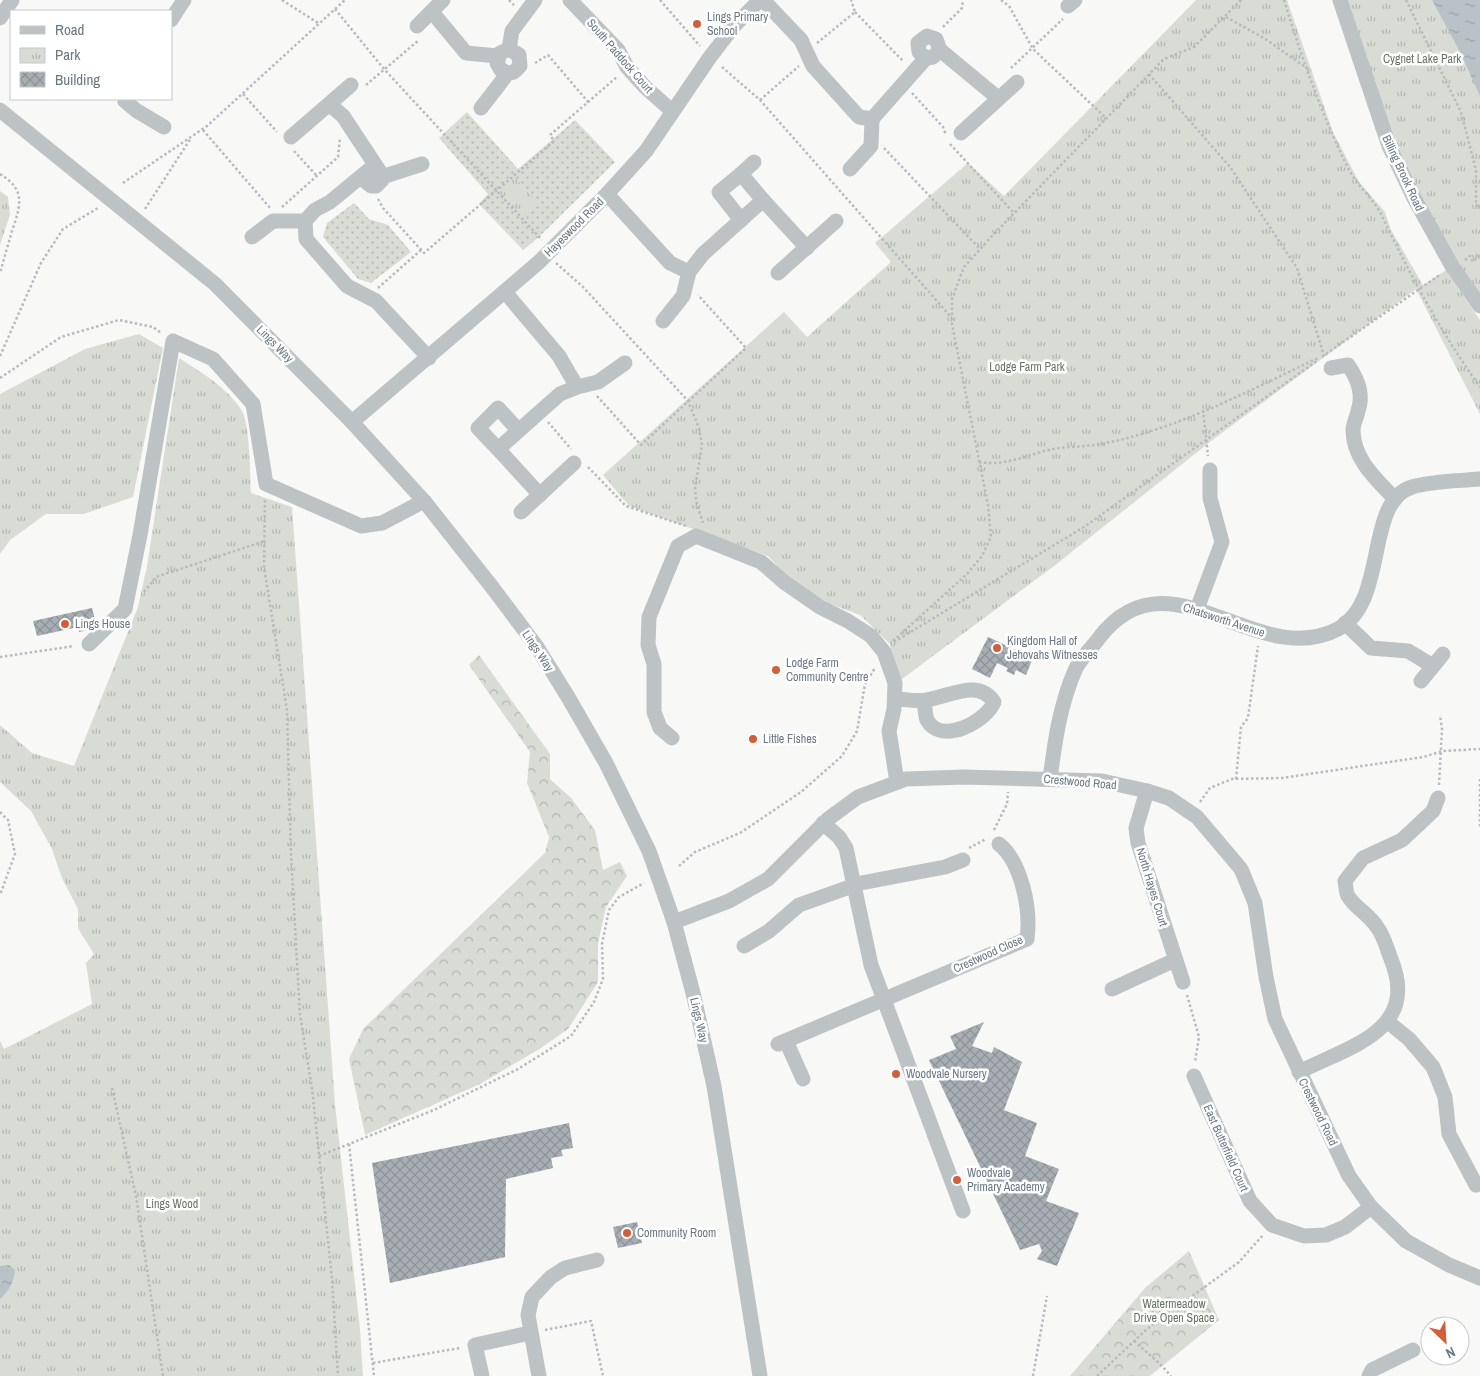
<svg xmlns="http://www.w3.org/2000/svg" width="1480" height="1376" font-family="'Archivo Narrow',sans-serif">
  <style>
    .grass { fill: url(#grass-dots) }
    .forest { fill: url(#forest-crowns) }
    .park { fill: url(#park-tufts) }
    .water { fill: url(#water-ripples) }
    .building { fill: url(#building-cross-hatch) }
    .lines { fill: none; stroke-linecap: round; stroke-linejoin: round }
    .path { stroke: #b8bbbe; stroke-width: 2.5; stroke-dasharray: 2.5 2.5; stroke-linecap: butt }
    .minor { stroke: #bdc2c5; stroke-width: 15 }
    .poi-dot { fill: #d25f3b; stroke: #fff; stroke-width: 2 }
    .labels { text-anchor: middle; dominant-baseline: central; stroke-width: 5; stroke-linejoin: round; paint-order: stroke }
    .poi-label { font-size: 12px; fill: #6a7884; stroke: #fff; text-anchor: start }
    .street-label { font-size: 12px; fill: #6a7884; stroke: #fff }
    .park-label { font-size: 12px; fill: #677664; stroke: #fff }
  </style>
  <defs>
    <pattern id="grass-dots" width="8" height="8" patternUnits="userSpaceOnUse" patternTransform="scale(1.25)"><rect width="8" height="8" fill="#d8dcd5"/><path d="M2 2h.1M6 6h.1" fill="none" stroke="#b3b7b2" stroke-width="1.8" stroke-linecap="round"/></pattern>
    <pattern id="forest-crowns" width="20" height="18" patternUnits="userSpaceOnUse" patternTransform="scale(1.25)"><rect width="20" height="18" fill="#d8dcd5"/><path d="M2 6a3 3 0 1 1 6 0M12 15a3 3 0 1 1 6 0" fill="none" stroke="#b3b7b2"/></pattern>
    <pattern id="park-tufts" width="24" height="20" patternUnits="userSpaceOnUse" patternTransform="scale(1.25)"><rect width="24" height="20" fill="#d8dcd5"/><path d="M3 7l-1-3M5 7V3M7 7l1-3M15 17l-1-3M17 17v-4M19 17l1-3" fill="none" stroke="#b3b7b2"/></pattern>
    <pattern id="water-ripples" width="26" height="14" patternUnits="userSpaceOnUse" patternTransform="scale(1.25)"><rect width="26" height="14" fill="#b9c3c7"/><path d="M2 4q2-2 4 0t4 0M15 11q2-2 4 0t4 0" fill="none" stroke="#9aa3a7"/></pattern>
    <pattern id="building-cross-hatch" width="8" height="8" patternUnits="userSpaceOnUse" patternTransform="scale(1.25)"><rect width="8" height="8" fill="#a8afb4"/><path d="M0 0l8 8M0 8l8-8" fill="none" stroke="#8d9398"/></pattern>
  </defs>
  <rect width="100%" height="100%" fill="#f8f8f6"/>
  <g class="grass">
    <polygon points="467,112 518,169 575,120 615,162 540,236 523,250 479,204 488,194 439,138"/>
    <polygon points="354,203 369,219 388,225 411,252 371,283 358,279 323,237 327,223"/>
  </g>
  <g class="forest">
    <polygon points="479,655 550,754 550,779 571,798 595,830 603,870 620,862 627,876 606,907 598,943 598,982 568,1029 541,1048 480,1084 365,1135 349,1059 363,1029 545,853 549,837 527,783 530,752 469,665"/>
    <polygon points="1189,1251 1219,1320 1150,1376 1070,1376 1145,1288"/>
  </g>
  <g class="park">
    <polygon points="1196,0 1287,0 1333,132 1359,182 1385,212 1391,230 1423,285 1446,270 1480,320 1480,414 1416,289 1215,438 1054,566 898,682 890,644 860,615 830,604 789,578 768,556 629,506 603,475 784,312 807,337 891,262 875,243 968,163 1004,196"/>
    <polygon points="1340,0 1480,0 1480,306 1414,198"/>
    <polygon points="514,176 537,202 521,216 498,191"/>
    <polygon points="0,191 8,197 10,215 0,245"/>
    <polygon points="139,334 163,348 133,497 84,514 46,514 10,540 0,554 0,394 85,349"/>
    <path d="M179 358C202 373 225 386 241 409 250 422 250 475 251 493L292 507 335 1104 360 1329 363 1376H0V1041L4 1049 92 1004 86 963 94 954 78 928V909L62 878 52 849 31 811 0 782V725L32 753 74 766 138 607 147 566Z"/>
  </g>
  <g class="water">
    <polygon points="1432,0 1480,0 1480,96 1460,52"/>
    <path d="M9 1265 15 1270C14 1282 9 1291 0 1299V1266Z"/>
  </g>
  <g class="building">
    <polygon points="92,608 97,628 79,632 78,627 37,636 33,621"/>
    <polygon points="988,637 1033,658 1026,675 1016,670 1014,675 1006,671 1008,668 997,663 990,678 972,669"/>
    <polygon points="984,1022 972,1046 992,1053 994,1047 1022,1062 1004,1110 1037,1123 1025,1156 1059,1169 1046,1201 1079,1213 1057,1266 1037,1259 1042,1251 1039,1244 1020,1250 929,1060 956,1049 950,1036"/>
    <polygon points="569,1123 573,1148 561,1150 563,1156 551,1158 553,1168 506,1179 505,1257 390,1283 372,1163"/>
    <polygon points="637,1222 642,1243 618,1248 613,1227"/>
  </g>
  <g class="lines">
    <g class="path">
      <polyline points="282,0 318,23"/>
      <polyline points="509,0 514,5"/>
      <polyline points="660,0 700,46"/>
      <polyline points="1001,0 1009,6 1033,49 1106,118"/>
      <path d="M1284 0C1302 58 1322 116 1349 170 1358 187 1374 199 1382 216 1410 275 1442 334 1480 387"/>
      <polyline points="1406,0 1461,112 1476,170 1476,203 1480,208"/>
      <polyline points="335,9 384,69 542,240"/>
      <polyline points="855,12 903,61"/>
      <polyline points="1226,17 1264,38 1308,69"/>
      <polyline points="943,27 962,8 963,0"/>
      <polyline points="817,43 855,12 851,0"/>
      <polyline points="535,63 548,55 589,103"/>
      <polyline points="722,67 760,100 951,317"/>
      <polyline points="1011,68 1063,19"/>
      <polyline points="1149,74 1230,167 1297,268 1324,356"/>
      <polyline points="366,85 419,40"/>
      <polyline points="912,93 943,127 946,135"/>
      <polyline points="243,94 277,132"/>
      <polyline points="760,100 799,66"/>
      <polyline points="203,130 270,208"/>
      <polyline points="950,144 1014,213"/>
      <polyline points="884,148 980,249"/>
      <polyline points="294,151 317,176"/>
      <path d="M0 174C27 190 20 207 12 231 8 245 4 259 0 273"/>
      <polyline points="123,183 207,126 345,0"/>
      <polyline points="378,199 383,208 424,253 554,141 550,135 618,76"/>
      <polyline points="282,207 338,157 340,138"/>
      <polyline points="145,209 191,138"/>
      <polyline points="1465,260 1470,256 1473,262 1480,254"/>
      <polyline points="556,263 583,287 688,401 699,428 702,445 695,489 697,505 703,523"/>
      <polyline points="378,288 421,250"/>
      <polyline points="1326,354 1441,274"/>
      <polyline points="0,356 41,263 63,229 98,208"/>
      <polyline points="0,378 61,337 119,320 153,327 161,333"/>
      <polyline points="597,396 641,445 746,348 698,295"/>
      <polyline points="1203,410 1208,456"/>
      <polyline points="548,422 571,449"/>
      <path d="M979 462C1004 467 1029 454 1053 449 1071 446 1089 447 1106 443 1180 428 1250 390 1318 358"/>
      <polyline points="588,467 626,506 686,526"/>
      <polyline points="265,500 264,567 287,710 291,855 300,1015 312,1088 332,1279 338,1376"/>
      <polyline points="144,592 156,577 265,541"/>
      <polyline points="893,641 967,574 982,556 991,537 988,505 952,324 952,299 964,267 992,236 1164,59 1194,47 1241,0"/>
      <polyline points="894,642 1084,527 1318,360"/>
      <polyline points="0,657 74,646"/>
      <polyline points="1236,779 1241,727 1248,718 1258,646"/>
      <polyline points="1480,779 1480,827"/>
      <polyline points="1439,785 1442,729 1440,715"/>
      <polyline points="1200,802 1210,788 1232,779 1282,778 1423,757 1443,751 1480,749"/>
      <polyline points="0,812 8,820 15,854 0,895"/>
      <polyline points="994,830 1007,804 1008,792"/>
      <polyline points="969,848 986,839"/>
      <polyline points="679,866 695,852 740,833 801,792 842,756 857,731 865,684 875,668"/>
      <polyline points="1187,995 1199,1037 1195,1062"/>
      <polyline points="112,1088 136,1196 163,1376"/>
      <polyline points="349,1144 374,1376"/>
      <polyline points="319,1156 434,1110 518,1069 571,1036 594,1002 603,979 602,944 609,910 619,897 644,883"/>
      <polyline points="545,1330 591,1321 603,1376"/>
      <polyline points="1134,1341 1160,1364 1171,1376"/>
      <polyline points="373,1363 460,1348"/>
      <polyline points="1033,1376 1047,1296"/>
      <polyline points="1097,1376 1147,1329 1239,1262 1263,1235"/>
    </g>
    <g class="minor">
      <polyline points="570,0 618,50 627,67 645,87 672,111"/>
      <polyline points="763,0 801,40 813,66 859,117 872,119 926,58"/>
      <polyline points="1340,0 1389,146 1414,198 1452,266 1480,306"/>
      <polyline points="1068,6 1075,0"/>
      <polyline points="432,12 466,53 498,56"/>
      <polyline points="0,18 12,0"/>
      <polyline points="171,20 184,0"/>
      <polyline points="417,26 443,0"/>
      <polyline points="509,49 512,31 535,0"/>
      <polyline points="940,50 933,57 926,58 919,52 918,43 927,36 936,39 940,50 998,98"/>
      <polyline points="126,99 125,101 137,111 164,127"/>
      <polyline points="330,105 343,116 380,172"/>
      <polyline points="481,108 508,73 514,72 520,66 519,55 509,49 500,53 497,63 501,70 508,73"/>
      <polyline points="0,110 215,284 352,422 424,501 492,587 537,647 568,697 606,763 649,851 674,922 693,993 714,1086 760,1376"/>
      <polyline points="961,133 1017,82"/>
      <polyline points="291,137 351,85"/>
      <polyline points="850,169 871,146 872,119"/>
      <polyline points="741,174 754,162"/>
      <polyline points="382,177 422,164"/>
      <polyline points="607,194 670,263 689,272 703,254 763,200 807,248"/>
      <polyline points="741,220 719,192 741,174 763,200"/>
      <polyline points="305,221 306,239 347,286 376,301 429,358"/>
      <polyline points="252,237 273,221 305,221 315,210 330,202 370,169 380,172 382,180 376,186 371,186 366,182 364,176"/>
      <polyline points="778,273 836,221"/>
      <polyline points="505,292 559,356 577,387 560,394 498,449 540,495"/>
      <polyline points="663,321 683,296 689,272"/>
      <path d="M1331 368 1348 365C1358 379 1364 394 1358 411 1357 417 1353 424 1353 430 1353 459 1376 479 1395 499"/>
      <polyline points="577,387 598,382 625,363"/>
      <polyline points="352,422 539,262 607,194 646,151 710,57 734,26 760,0"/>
      <polyline points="498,449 478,428 498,408 518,430"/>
      <polyline points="521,512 574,463"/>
      <polyline points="1197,609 1222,542 1210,498 1210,470"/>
      <polyline points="1345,623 1371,648 1408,651 1433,666"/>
      <polyline points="89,644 125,609 140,535 173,341 213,359 253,404 266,484 361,526 382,523 424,501"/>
      <polyline points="1421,681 1443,654"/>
      <path d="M895 699C905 699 916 702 926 700 949 697 978 678 994 702 987 721 941 746 927 720 925 715 925 706 924 701"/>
      <polyline points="672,738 660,728 654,712 654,664 648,645 649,617 678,546 696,536 761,562 784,582 820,607 848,621 871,636 884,652 895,683 894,709 889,731 897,782"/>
      <path d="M1050 779C1055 740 1060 704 1076 668 1081 658 1092 648 1099 638 1169 546 1255 672 1338 629 1389 601 1364 502 1412 487 1431 481 1460 481 1480 479"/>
      <polyline points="1147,791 1136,828 1138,843 1183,982"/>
      <polyline points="823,823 839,837 846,848 871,965 963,1211"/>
      <polyline points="674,922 729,901 768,879 828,819 858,797 906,779 964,777 1102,781 1147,791 1169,798 1197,817 1241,869 1255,903 1266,977 1275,1019 1349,1176 1371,1207 1406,1241 1449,1265 1480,1278"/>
      <polyline points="744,946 769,931 799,905 861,883 945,867 963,860"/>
      <polyline points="1112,989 1175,960"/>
      <polyline points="1388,1022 1409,1039 1433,1067 1445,1097 1449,1134 1476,1185"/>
      <polyline points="786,1041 803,1079"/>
      <path d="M778 1044 1027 939C1031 910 1022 863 999 844"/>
      <path d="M1299 1072C1350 1046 1420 1031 1391 959 1387 949 1384 936 1377 927 1370 915 1355 908 1348 896 1346 893 1346 886 1345 881L1363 858 1402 840 1433 811 1438 798"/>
      <polyline points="1194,1076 1250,1201 1272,1225 1304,1236 1326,1235 1345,1227 1371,1207"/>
      <polyline points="482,1376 475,1345 530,1333"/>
      <polyline points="539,1376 528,1315 532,1297 551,1277 565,1268 597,1260"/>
      <polyline points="1369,1376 1372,1370 1413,1350"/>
    </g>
  </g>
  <g class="poi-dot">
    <circle cx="697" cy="24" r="5"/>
    <circle cx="65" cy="624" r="5"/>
    <circle cx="997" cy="648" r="5"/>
    <circle cx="776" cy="670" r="5"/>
    <circle cx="753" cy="739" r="5"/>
    <circle cx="896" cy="1074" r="5"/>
    <circle cx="957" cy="1180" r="5"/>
    <circle cx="627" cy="1233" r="5"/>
  </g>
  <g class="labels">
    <g class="poi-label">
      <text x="707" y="17">Lings Primary<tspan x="707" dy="14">School</tspan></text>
      <text x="75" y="624">Lings House</text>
      <text x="1007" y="641">Kingdom Hall of<tspan x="1007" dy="14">Jehovahs Witnesses</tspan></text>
      <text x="786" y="663">Lodge Farm<tspan x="786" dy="14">Community Centre</tspan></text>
      <text x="763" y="739">Little Fishes</text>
      <text x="906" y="1074">Woodvale Nursery</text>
      <text x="967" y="1173">Woodvale<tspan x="967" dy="14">Primary Academy</tspan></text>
      <text x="637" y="1233">Community Room</text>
    </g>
    <g class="street-label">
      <text transform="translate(620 56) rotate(49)">South Paddock Court</text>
      <text transform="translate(1403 173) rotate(65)">Billing Brook Road</text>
      <text transform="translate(574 227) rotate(-45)">Hayeswood Road</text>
      <text transform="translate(275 344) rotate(45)">Lings Way</text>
      <text transform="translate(1224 620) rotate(18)">Chatsworth Avenue</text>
      <text transform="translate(538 651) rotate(56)">Lings Way</text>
      <text transform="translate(1080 782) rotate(5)">Crestwood Road</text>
      <text transform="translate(1152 887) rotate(73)">North Hayes Court</text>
      <text transform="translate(988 954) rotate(-24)">Crestwood Close</text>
      <text transform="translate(699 1020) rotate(77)">Lings Way</text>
      <text transform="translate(1318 1112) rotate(64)">Crestwood Road</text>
      <text transform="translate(1226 1148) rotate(66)">East Butterfield Court</text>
    </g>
    <g class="park-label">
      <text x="1422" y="59">Cygnet Lake Park</text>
      <text x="1027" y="367">Lodge Farm Park</text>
      <text x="172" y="1204">Lings Wood</text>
      <text x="1174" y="1304">Watermeadow<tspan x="1174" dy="14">Drive Open Space</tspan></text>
    </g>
  </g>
  <rect x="10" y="10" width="162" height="90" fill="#ffffff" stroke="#c3c9ce"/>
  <rect x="20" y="26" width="25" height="8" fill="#bdc2c5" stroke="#c3c9ce"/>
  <text x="55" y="35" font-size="15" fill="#6a7884">Road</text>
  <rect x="20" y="48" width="25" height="15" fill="url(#park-tufts)" stroke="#c3c9ce"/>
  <text x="55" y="60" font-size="15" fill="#6a7884">Park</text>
  <rect x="20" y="72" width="25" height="15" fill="url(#building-cross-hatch)" stroke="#c3c9ce"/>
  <text x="55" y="85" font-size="15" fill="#6a7884">Building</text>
  <g transform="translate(1445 1341) rotate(155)"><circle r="24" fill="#ffffff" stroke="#c3c9ce"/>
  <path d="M0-4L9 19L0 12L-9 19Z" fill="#d25f3b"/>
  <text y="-8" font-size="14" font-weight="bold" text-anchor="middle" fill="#6a7884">N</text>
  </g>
</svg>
